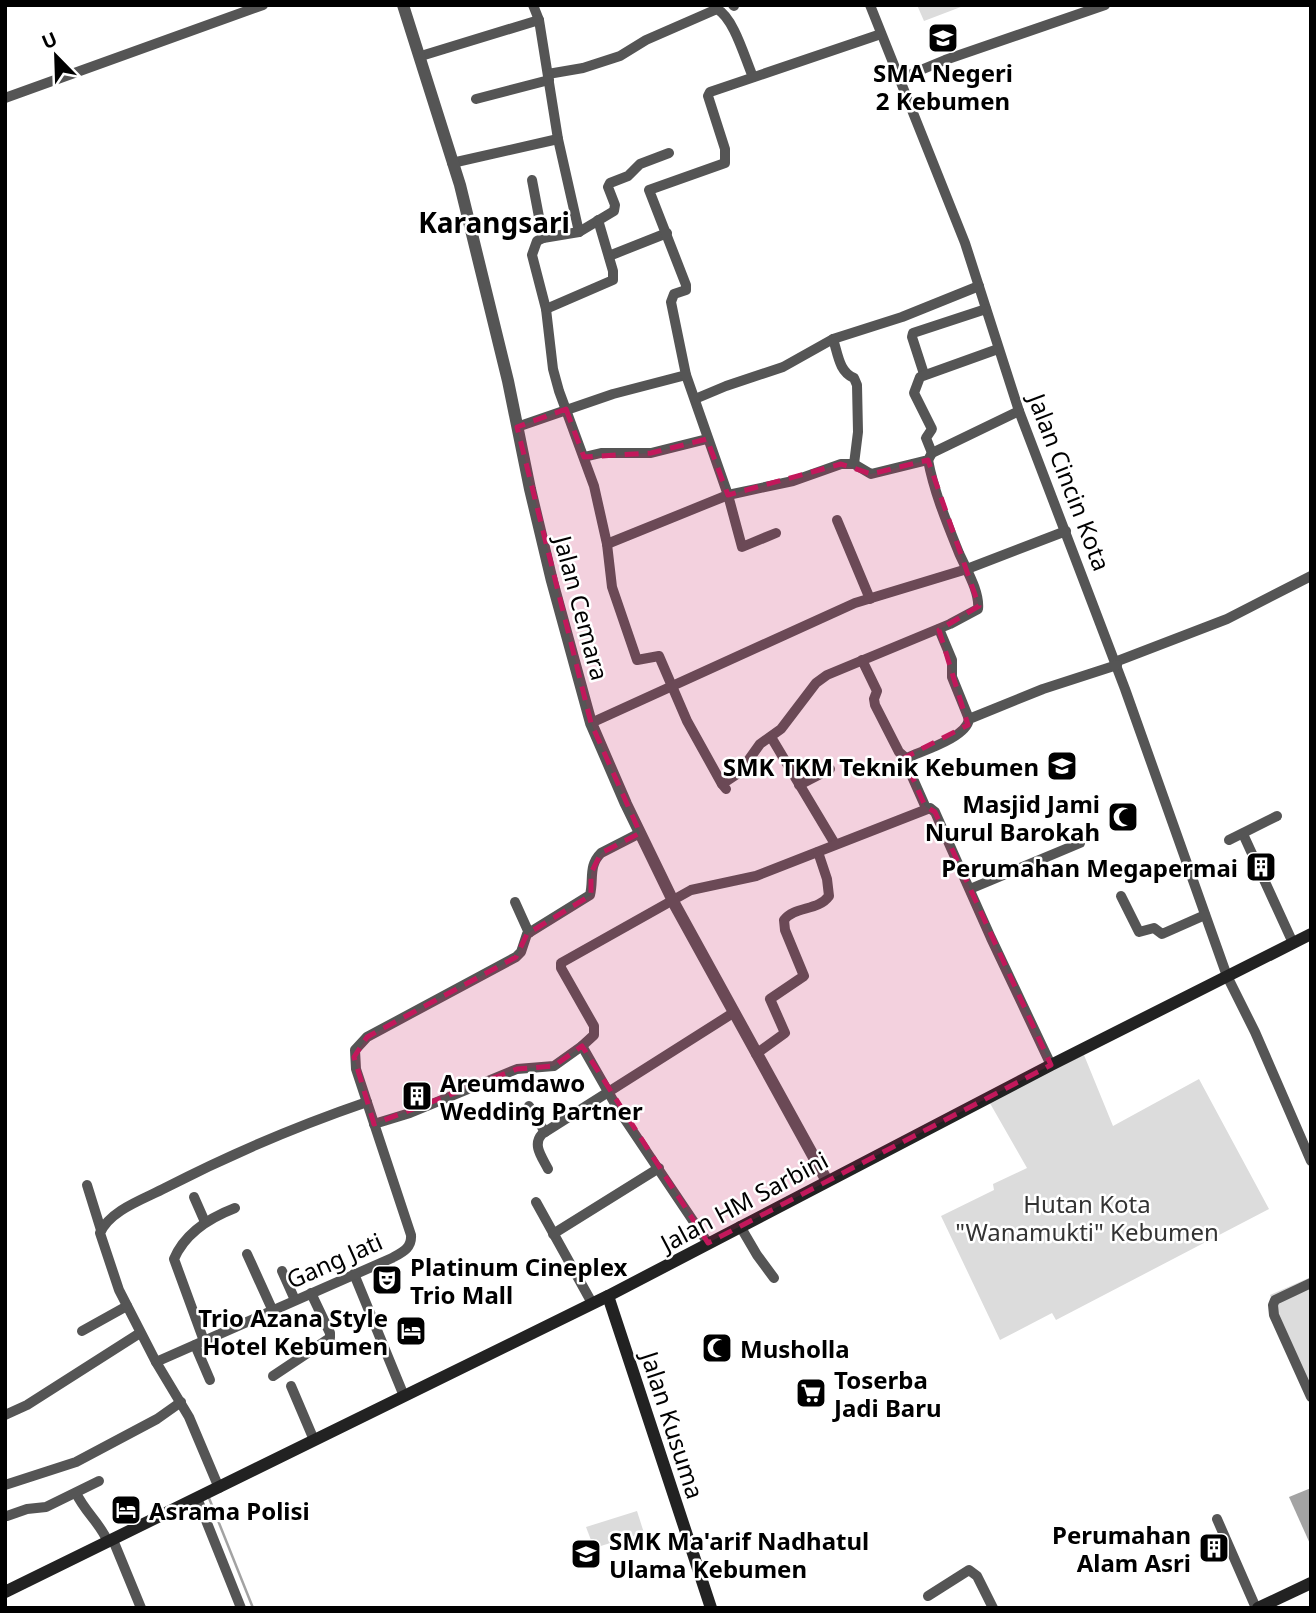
<svg xmlns="http://www.w3.org/2000/svg" width="1316" height="1613" font-family="'Noto Sans',sans-serif">
  <style>
    .green { fill: #dcdcdc }
    .water { fill: #a3a3a3 }
    .lines { fill: none; stroke-linecap: round; stroke-linejoin: round }
    .stream { stroke: #a3a3a3; stroke-width: 2.5 }
    .minor { stroke: #555; stroke-width: 10 }
    .tertiary { stroke: #555; stroke-width: 12 }
    .secondary { stroke: #222; stroke-width: 12 }
    .marked { fill: #c2185b; fill-opacity: 0.2; stroke: #c2185b; stroke-width: 5; stroke-dasharray: 14 9; stroke-linejoin: round }
    .labels { text-anchor: middle; dominant-baseline: central; stroke-width: 5; stroke-linejoin: round; paint-order: stroke }
    .poi-label { font-size: 24px; font-weight: bold; fill: #000; stroke: #fff; text-anchor: start }
    .street-label { font-size: 24px; fill: #000; stroke: #fff }
    .park-label { font-size: 24px; fill: #333; stroke: #fff }
    .quarter-label { font-size: 28px; font-weight: bold; fill: #000; stroke: #fff }
  </style>
  <rect width="100%" height="100%" fill="#fff"/>
  <g class="green">
    <polygon points="917,5 966,5 924,21"/>
    <polygon points="1084,1055 1113,1126 1199,1079 1269,1209 1056,1320 1052,1313 1000,1340 941,1216 994,1190 993,1184 1027,1168 987,1098"/>
    <polygon points="1311,1277 1311,1394 1270,1295"/>
    <polygon points="637,1511 644,1533 594,1548 586,1527"/>
  </g>
  <polygon class="water" points="1311,1488 1311,1546 1289,1497"/>
  <g class="lines">
    <polyline class="stream" points="209,1498 253,1608"/>
    <g class="minor">
      <polyline points="533,5 539,20 558,139 579,232"/>
      <polyline points="733,5 734,6"/>
      <polyline points="870,5 965,243 1019,411 1125,689 1227,976 1255,1032 1311,1161"/>
      <polyline points="421,56 539,20"/>
      <path d="M548 74 583 68 620 56 646 40 717 9C734 18 745 59 753 77"/>
      <polyline points="899,79 945,60 1105,5"/>
      <polyline points="5,98 263,5"/>
      <polyline points="476,99 549,80"/>
      <polyline points="669,153 640,164 628,176 610,183 608,187 615,205 614,211 579,232 543,238 537,241 532,255 546,309 553,369 559,391 594,486 607,544 612,587 637,660 659,656 687,721 722,784"/>
      <polyline points="452,163 558,139"/>
      <polyline points="532,180 543,238"/>
      <polyline points="609,256 667,233"/>
      <polyline points="546,309 613,280 613,271 598,220"/>
      <path d="M833 339C838 354 839 372 854 378L857 385 858 432 854 464"/>
      <polyline points="924,374 912,337 913,333 986,309"/>
      <polyline points="695,399 726,386 783,367 833,339 902,317 979,286"/>
      <polyline points="517,427 613,394 686,375"/>
      <polyline points="932,453 926,438 932,429 914,393 920,377 998,349"/>
      <polyline points="584,457 601,453 651,453 707,439"/>
      <polyline points="837,520 870,599"/>
      <polyline points="776,533 742,547 728,495 686,375 671,302 674,294 686,290 686,285 649,190 725,163 725,149 708,96 710,92 881,34"/>
      <polyline points="607,544 728,495 793,481 841,464 854,464 871,474 928,460 932,453 1019,411"/>
      <polyline points="939,629 952,660 952,677 969,719"/>
      <polyline points="862,660 877,691 874,699 875,705 899,752 907,759"/>
      <polyline points="1115,662 1227,619 1311,576"/>
      <polyline points="591,723 855,603 967,569 1066,531"/>
      <polyline points="771,737 835,844"/>
      <polyline points="799,785 830,769"/>
      <path d="M726 789 722 784 740 772 760 744 781 729 816 683 827 675 950 624 978 609C980 592 966 569 959 553 947 523 934 492 928 460"/>
      <path d="M926 808 906 763 909 757C925 750 967 737 969 719L1043 689 1117 665"/>
      <polyline points="1243,834 1293,943"/>
      <polyline points="1229,840 1277,816"/>
      <polyline points="970,889 1080,843"/>
      <polyline points="1121,896 1139,932 1154,928 1162,934 1205,915"/>
      <polyline points="515,902 529,933"/>
      <polyline points="582,1046 594,1035 594,1026 561,968 561,963 691,890 756,876 930,808 935,812 991,938 1051,1065"/>
      <path d="M756 1054 785 1033 770 999 804 976 785 930 784 920C795 906 818 911 829 896L827 879 818 852"/>
      <polyline points="529,1106 545,1132"/>
      <polyline points="374,1124 410,1113 517,1069 554,1066 582,1046 618,1109 708,1243"/>
      <path d="M548 1169C542 1157 532 1145 542 1134L733 1013"/>
      <polyline points="87,1185 101,1230"/>
      <polyline points="194,1197 205,1222"/>
      <polyline points="536,1202 592,1303"/>
      <polyline points="740,1226 757,1255 774,1278"/>
      <polyline points="553,1234 659,1168"/>
      <polyline points="247,1254 272,1309"/>
      <polyline points="282,1271 295,1300"/>
      <polyline points="354,1274 404,1396"/>
      <polyline points="1311,1283 1275,1300 1273,1305 1274,1315 1311,1397"/>
      <polyline points="82,1331 127,1306"/>
      <path d="M204 1341 174 1259C185 1233 209 1218 235 1208"/>
      <polyline points="195,1345 210,1380"/>
      <path d="M156 1362 392 1258C403 1252 412 1248 411 1235L356 1069 355 1050 367 1037 516 957 521 952 527 934 590 895C594 879 588 866 601 853L640 833"/>
      <polyline points="273,1376 330,1338 330,1333 311,1293"/>
      <polyline points="291,1386 314,1440"/>
      <polyline points="5,1415 27,1405 140,1333"/>
      <polyline points="5,1485 76,1462 157,1419 181,1402"/>
      <path d="M219 1488 189 1417 156 1362 119 1290 100 1233C110 1210 144 1199 165 1188 231 1154 297 1126 367 1102"/>
      <path d="M76 1493C85 1512 100 1523 108 1542"/>
      <polyline points="197,1498 241,1608"/>
      <polyline points="7,1516 27,1509 46,1507 99,1481"/>
      <polyline points="1217,1519 1256,1608"/>
      <polyline points="113,1540 141,1608"/>
      <polyline points="928,1596 969,1570 977,1576 993,1608"/>
    </g>
    <polyline class="tertiary" points="403,5 460,185 508,381 530,489 552,581 591,723 626,804 675,905 827,1181"/>
    <g class="secondary">
      <polyline points="608,1296 711,1608"/>
      <polyline points="5,1592 608,1296 1051,1065 1311,934"/>
      <polyline points="1258,1608 1311,1583"/>
    </g>
  </g>
  <path class="marked" d="M566 409 584 457 651 453 707 439 728 495 841 464 871 474 928 460 979 606 939 630 968 725 904 758 925 806 935 812 1051 1065 708 1243 582 1046 554 1066 517 1069 374 1124 354 1057 367 1037 516 957 527 934 591 895V873L601 853 640 833 591 723 517 427Z"/>
  <defs>
    <g id="school-square" transform="scale(1.575)"><rect x="-9" y="-9" width="18" height="18" rx="4" fill="#000" stroke="#fff"/><path d="M0-5L7-2L0 1L-7-2ZM-4 1L0 2.5L4 1V4Q0 6-4 4Z" fill="#fff"/></g>
    <g id="mosque-square" transform="scale(1.575)"><rect x="-9" y="-9" width="18" height="18" rx="4" fill="#000" stroke="#fff"/><path d="M3.5-4.9A6 6 0 1 0 3.5 4.9A5 5 0 1 1 3.5-4.9Z" fill="#fff"/></g>
    <g id="building-square" transform="scale(1.575)"><rect x="-9" y="-9" width="18" height="18" rx="4" fill="#000" stroke="#fff"/><path d="M-4-6H4V6H1V3H-1V6H-4ZM-2.5-4.3h1.7v1.8h-1.7ZM.8-4.3h1.7v1.8H.8ZM-2.5-1h1.7V.8h-1.7ZM.8-1h1.7V.8H.8Z" fill="#fff"/></g>
    <g id="theatre-square" transform="scale(1.575)"><rect x="-9" y="-9" width="18" height="18" rx="4" fill="#000" stroke="#fff"/><path d="M-5-5.5Q0-4 5-5.5V0Q5 5 0 6Q-5 5-5 0ZM-3.3-2.5H-1v1.5H-3.3ZM1-2.5H3.3v1.5H1ZM-2.8 1Q0 5.5 2.8 1Z" fill="#fff"/></g>
    <g id="hotel-square" transform="scale(1.575)"><rect x="-9" y="-9" width="18" height="18" rx="4" fill="#000" stroke="#fff"/><path d="M-6-4.5h1.5V1H6V5H4.5V3h-9V5H-6ZM-4 0a1.8 1.8 0 1 1 3.6 0ZM.5 0V-2.5h3Q6-2.5 6 0Z" fill="#fff"/></g>
    <g id="supermarket-square" transform="scale(1.575)"><rect x="-9" y="-9" width="18" height="18" rx="4" fill="#000" stroke="#fff"/><path d="M-6-5.5h2.5l.6 2H6L4.5 2H-2.5L-4.4-4H-6ZM-1.5 3.2a1.3 1.3 0 1 0 .1 0ZM3 3.2a1.3 1.3 0 1 0 .1 0Z" fill="#fff"/></g>
  </defs>
  <g fill-rule="evenodd">
    <use href="#school-square" x="943" y="38"/>
    <use href="#school-square" x="1062" y="766"/>
    <use href="#mosque-square" x="1123" y="817"/>
    <use href="#building-square" x="1261" y="867"/>
    <use href="#building-square" x="417" y="1096"/>
    <use href="#theatre-square" x="387" y="1280"/>
    <use href="#hotel-square" x="411" y="1331"/>
    <use href="#mosque-square" x="717" y="1348"/>
    <use href="#supermarket-square" x="811" y="1393"/>
    <use href="#hotel-square" x="126" y="1510"/>
    <use href="#building-square" x="1214" y="1548"/>
    <use href="#school-square" x="586" y="1554"/>
  </g>
  <g class="labels">
    <g class="poi-label">
      <text x="943" y="72" text-anchor="middle">SMA Negeri<tspan x="943" dy="28">2 Kebumen</tspan></text>
      <text x="1039" y="766" text-anchor="end">SMK TKM Teknik Kebumen</text>
      <text x="1100" y="803" text-anchor="end">Masjid Jami<tspan x="1100" dy="28">Nurul Barokah</tspan></text>
      <text x="1238" y="867" text-anchor="end">Perumahan Megapermai</text>
      <text x="440" y="1082">Areumdawo<tspan x="440" dy="28">Wedding Partner</tspan></text>
      <text x="410" y="1266">Platinum Cineplex<tspan x="410" dy="28">Trio Mall</tspan></text>
      <text x="388" y="1317" text-anchor="end">Trio Azana Style<tspan x="388" dy="28">Hotel Kebumen</tspan></text>
      <text x="740" y="1348">Musholla</text>
      <text x="834" y="1379">Toserba<tspan x="834" dy="28">Jadi Baru</tspan></text>
      <text x="149" y="1510">Asrama Polisi</text>
      <text x="1191" y="1534" text-anchor="end">Perumahan<tspan x="1191" dy="28">Alam Asri</tspan></text>
      <text x="609" y="1540">SMK Ma'arif Nadhatul<tspan x="609" dy="28">Ulama Kebumen</tspan></text>
    </g>
    <g class="street-label">
      <text transform="translate(1070 482) rotate(69)">Jalan Cincin Kota</text>
      <text transform="translate(582 608) rotate(75)">Jalan Cemara</text>
      <text transform="translate(744 1201) rotate(-28)">Jalan HM Sarbini</text>
      <text transform="translate(334 1260) rotate(-24)">Gang Jati</text>
      <text transform="translate(673 1425) rotate(72)">Jalan Kusuma</text>
    </g>
    <g class="park-label">
      <text x="1087" y="1203">Hutan Kota<tspan x="1087" dy="28">"Wanamukti" Kebumen</tspan></text>
    </g>
    <g class="quarter-label">
      <text x="494" y="222">Karangsari</text>
    </g>
  </g>
  <rect width="1316" height="1613" fill="none" stroke="#000000" stroke-width="14"/>
  <g transform="translate(56 56) rotate(337)" stroke="#ffffff" stroke-width="5" paint-order="stroke">
  <path d="M0-5L12 26L0 18L-12 26Z" fill="#000000"/>
  <text y="-10" font-size="19" font-weight="bold" text-anchor="middle" fill="#000000">U</text>
  </g>
</svg>
